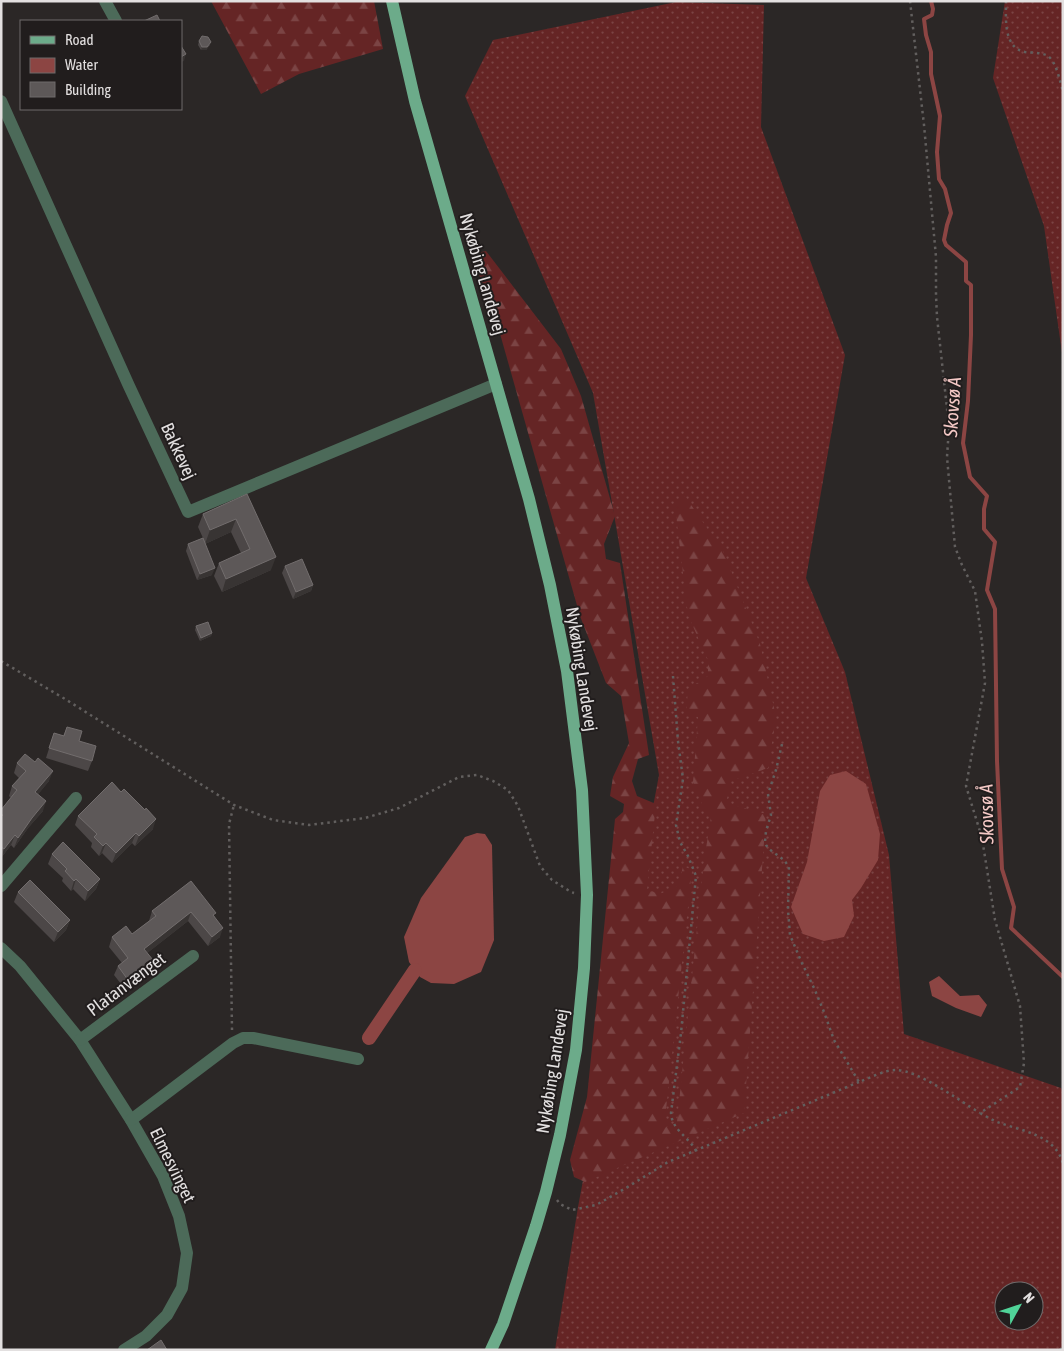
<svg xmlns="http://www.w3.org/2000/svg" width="1064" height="1351" font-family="'Asap Condensed',sans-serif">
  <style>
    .grass { fill: url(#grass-dots); fill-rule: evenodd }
    .forest { fill: url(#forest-firs) }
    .water { fill: #8c4543 }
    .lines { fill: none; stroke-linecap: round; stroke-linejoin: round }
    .stream { stroke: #8c4543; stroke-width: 4 }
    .canal { stroke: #8c4543; stroke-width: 14 }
    .path { stroke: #625f5e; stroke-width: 2.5; stroke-dasharray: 2.5 4; stroke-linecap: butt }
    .minor { stroke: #4c6a59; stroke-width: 12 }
    .major { stroke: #6cab8a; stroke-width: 12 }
    .wall { fill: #4c4747 }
    .shaded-wall { fill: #383433 }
    .building { fill: #5d5858; stroke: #726d6d }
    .labels { text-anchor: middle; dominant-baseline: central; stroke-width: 4; stroke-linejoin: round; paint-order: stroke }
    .street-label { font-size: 18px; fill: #e3e0e0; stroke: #211d1d }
    .water-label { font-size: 19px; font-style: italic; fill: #f5c9c6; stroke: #211d1d }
  </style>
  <defs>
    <pattern id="grass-dots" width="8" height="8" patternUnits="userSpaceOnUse" patternTransform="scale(1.25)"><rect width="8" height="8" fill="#652525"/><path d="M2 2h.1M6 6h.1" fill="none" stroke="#7b4444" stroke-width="1.8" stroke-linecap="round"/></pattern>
    <pattern id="forest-firs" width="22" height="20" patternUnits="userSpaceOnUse" patternTransform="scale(1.25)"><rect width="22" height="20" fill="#652525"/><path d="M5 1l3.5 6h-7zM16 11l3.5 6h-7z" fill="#7b4444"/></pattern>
  </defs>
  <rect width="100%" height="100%" fill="#2b2726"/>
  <g class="grass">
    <polygon points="1005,1 1063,1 1063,360 1044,226 993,78"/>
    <path d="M676 2 764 5 761 127 845 355 806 578 845 672 889 855 904 1034 1061 1088 1063 1093V1350H555L578 1207 659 775 593 393 465 96 493 40ZM1004 1291H1034V1321H1004Z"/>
  </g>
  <g class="forest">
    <polygon points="211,1 374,1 383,49 299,74 261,94"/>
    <polygon points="486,251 561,349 581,396 615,516 604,544 606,559 620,563 649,755 638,759 632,781 637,796 656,804 647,890 660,894 679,885 683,866 692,870 664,1128 677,1122 704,861 711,817 702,804 693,782 698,717 686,715 688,689 708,676 708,660 688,615 675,506 685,496 724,553 760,644 776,717 768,768 731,781 726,803 766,814 744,1113 585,1182 574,1177 570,1160 587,1097 615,819 623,812 624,804 610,796 613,777 629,743 621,696 606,683 580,616 493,309 474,262 477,253"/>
  </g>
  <g class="water">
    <polygon points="846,771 866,784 880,834 878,860 861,888 852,900 854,916 844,937 824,941 803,934 791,907 807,862 820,791 830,775"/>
    <polygon points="477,833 485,834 492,845 494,940 481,972 454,984 431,983 420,977 409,962 404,937 421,898 465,837"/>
    <polygon points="939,976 960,996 979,995 987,1005 981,1017 956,1008 932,996 929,982"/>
  </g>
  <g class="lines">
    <polyline class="stream" points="931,1 933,9 932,15 924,19 926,35 931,52 931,74 940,116 937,152 939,179 945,189 951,213 947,225 944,240 946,245 966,262 966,281 971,285 971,335 968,401 963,443 970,477 987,496 984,509 984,529 995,542 987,590 995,609 997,761 1002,869 1014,907 1011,928 1063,977"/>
    <polyline class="canal" points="369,1038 415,970"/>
    <g class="path">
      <path d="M910 1 924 125 936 257V295L937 317 949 427 947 457 955 547 962 565 975 591 982 642 985 683 966 786 982 838 995 920 1020 1006 1024 1063 1020 1087 980 1113C985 1116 991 1119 997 1122 1022 1131 1056 1135 1063 1164"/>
      <path d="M1006 1C1006 18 1003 48 1025 52 1032 53 1041 52 1048 56 1057 63 1060 82 1063 92"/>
      <polyline points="1,661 65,699 234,805 273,820 309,825 365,818 399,808 459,777 477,775 493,781 508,790 518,806 540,866 552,880 571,892 574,893"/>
      <path d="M673 676 678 741 683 779 676 825 680 842 688 856 696 876 681 1033 671 1113C672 1131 690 1137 697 1153"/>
      <path d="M782 744 776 770 768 794 771 815 766 831 765 842 766 845 769 849 784 860 789 867 788 910 790 935 801 961 814 988 824 1012 834 1040 859 1082C870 1078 884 1070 896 1070 918 1070 960 1101 980 1113"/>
      <polyline points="232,1030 229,824 234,805"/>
      <polyline points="557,1200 560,1204 572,1210 596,1205 626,1188 668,1162 859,1082"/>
      <polyline points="1060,1350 1063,1346"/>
    </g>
    <g class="minor">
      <polyline points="105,1 116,21"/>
      <polyline points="1,101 129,386 188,512 496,384"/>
      <polyline points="1,886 76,798"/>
      <polyline points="1,948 20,966 80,1040 131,1120 163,1176 179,1216 187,1253 182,1288 167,1315 146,1336 124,1350"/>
      <polyline points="80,1040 193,956"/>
      <polyline points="131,1120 233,1043 243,1038 253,1038 358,1059"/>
    </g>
    <polyline class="major" points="392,1 415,101 529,499 550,585 567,671 582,790 587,895 584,968 576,1050 560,1135 546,1192 536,1226 503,1324 491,1350"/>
  </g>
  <g class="wall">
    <polygon points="199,41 210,45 206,50 201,50 198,45"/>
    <polygon points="247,494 271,570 222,592 214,576 219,563 241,553 231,532 205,544 212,575 197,580 186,551 188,544 203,538 198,527 203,514"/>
    <polygon points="285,566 313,585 311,591 293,599 282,573"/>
    <polygon points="196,626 212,633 211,636 200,641 195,630"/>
    <polygon points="67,727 79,741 92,761 88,771 46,758 54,733 63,736"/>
    <polygon points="17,763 49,781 38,794 43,811 28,828 14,848 11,845 1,858 1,810 11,798 9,796 12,786 19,778 14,773"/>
    <polygon points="78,816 153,829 135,846 132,843 112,863 102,853 99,856 91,847 92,843 75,825"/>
    <polygon points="52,854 100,879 96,889 85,901 73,889 71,891 62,881 63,878 48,864"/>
    <polygon points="191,881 215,917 220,937 208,946 188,921 147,953 150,969 125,989 114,975 118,966 122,963 109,947 112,937 132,934 149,921 152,911"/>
    <polygon points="18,892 70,920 66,930 54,942 14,902"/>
  </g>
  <g class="shaded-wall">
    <polygon points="211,42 206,50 201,50 202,47"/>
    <polygon points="186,54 184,61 181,62 181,57"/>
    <polygon points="236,519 231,532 205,544 210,530"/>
    <polygon points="276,557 271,570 222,592 226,579"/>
    <polygon points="215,568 212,575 197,580 200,574"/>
    <polygon points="313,585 311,591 293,599 296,592"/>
    <polygon points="212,633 211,636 200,641 201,638"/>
    <polygon points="53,771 49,781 32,802 35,792"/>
    <polygon points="46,801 43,811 28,828 14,848 18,838 32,818"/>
    <polygon points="156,819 153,829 135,846 139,836"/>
    <polygon points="136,833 132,843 112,863 116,853"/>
    <polygon points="15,835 11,845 1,858 4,849"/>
    <polygon points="106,843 102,853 99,856 103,846"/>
    <polygon points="76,879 73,889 71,891 74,881"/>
    <polygon points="100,879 96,889 85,901 88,891"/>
    <polygon points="191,912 188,921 141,958 144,949"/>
    <polygon points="70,920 66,930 54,942 58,932"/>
    <polygon points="223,928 220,937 208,946 212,937"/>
    <polygon points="153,960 150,969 125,989 128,980"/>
  </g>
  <g class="building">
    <polygon points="157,15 160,21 144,21"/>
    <polygon points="202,36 208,37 211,42 207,47 202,47 199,41"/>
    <polygon points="181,46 186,54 181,57"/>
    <polygon points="247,494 276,557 226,579 219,563 250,549 236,519 210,530 203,514"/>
    <polygon points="203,538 215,568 200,574 188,544"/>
    <polygon points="302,559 313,585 296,592 285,566"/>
    <polygon points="208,622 212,633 201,638 196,626"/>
    <polygon points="67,727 82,731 79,741 96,746 92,761 49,748 54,733 64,736"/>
    <polygon points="25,754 35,762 38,758 53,771 35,792 46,801 32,818 18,838 15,835 4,849 1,847 1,817 3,815 1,814 1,810 17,790 12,786 26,771 17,763"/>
    <polygon points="112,782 121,792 124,789 145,810 146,808 156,819 139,836 136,833 116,853 106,843 103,846 94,837 97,834 78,816"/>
    <polygon points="63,842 100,879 88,891 76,879 74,881 65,871 67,869 52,854"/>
    <polygon points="30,880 70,920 58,932 18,892"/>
    <polygon points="191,881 216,913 213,915 223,928 212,937 191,912 144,949 153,960 128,980 118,966 128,958 112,937 126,926 132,934 156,916 152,911"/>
    <polygon points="161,1340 167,1350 147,1350"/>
  </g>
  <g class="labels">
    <g class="street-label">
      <text transform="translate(483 274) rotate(74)">Nykøbing Landevej</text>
      <text transform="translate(179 451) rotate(65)">Bakkevej</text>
      <text transform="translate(582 669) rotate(81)">Nykøbing Landevej</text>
      <text transform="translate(126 984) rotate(-37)">Platanvænget</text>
      <text transform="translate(552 1071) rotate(-81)">Nykøbing Landevej</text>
      <text transform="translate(173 1165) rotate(64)">Elmesvinget</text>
    </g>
    <g class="water-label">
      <text transform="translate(952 407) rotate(-86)">Skovsø Å</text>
      <text transform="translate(986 814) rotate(-91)">Skovsø Å</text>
    </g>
  </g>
  <rect width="1064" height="1351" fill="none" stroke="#e3e0e0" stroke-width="5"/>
  <rect x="20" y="20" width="162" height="90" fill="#211d1d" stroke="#6f6b6b"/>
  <rect x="30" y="36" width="25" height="8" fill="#6cab8a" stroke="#6f6b6b"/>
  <text x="65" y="45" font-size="15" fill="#e3e0e0">Road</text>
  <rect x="30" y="58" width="25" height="15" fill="#8c4543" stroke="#6f6b6b"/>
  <text x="65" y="70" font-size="15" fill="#e3e0e0">Water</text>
  <rect x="30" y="82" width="25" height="15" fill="#5d5858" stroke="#6f6b6b"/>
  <text x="65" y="95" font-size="15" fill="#e3e0e0">Building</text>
  <g transform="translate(1019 1306) rotate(50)"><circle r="24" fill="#211d1d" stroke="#6f6b6b"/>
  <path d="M0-4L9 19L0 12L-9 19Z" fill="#50d398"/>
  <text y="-8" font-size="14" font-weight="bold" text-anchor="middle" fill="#e3e0e0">N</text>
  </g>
</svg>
